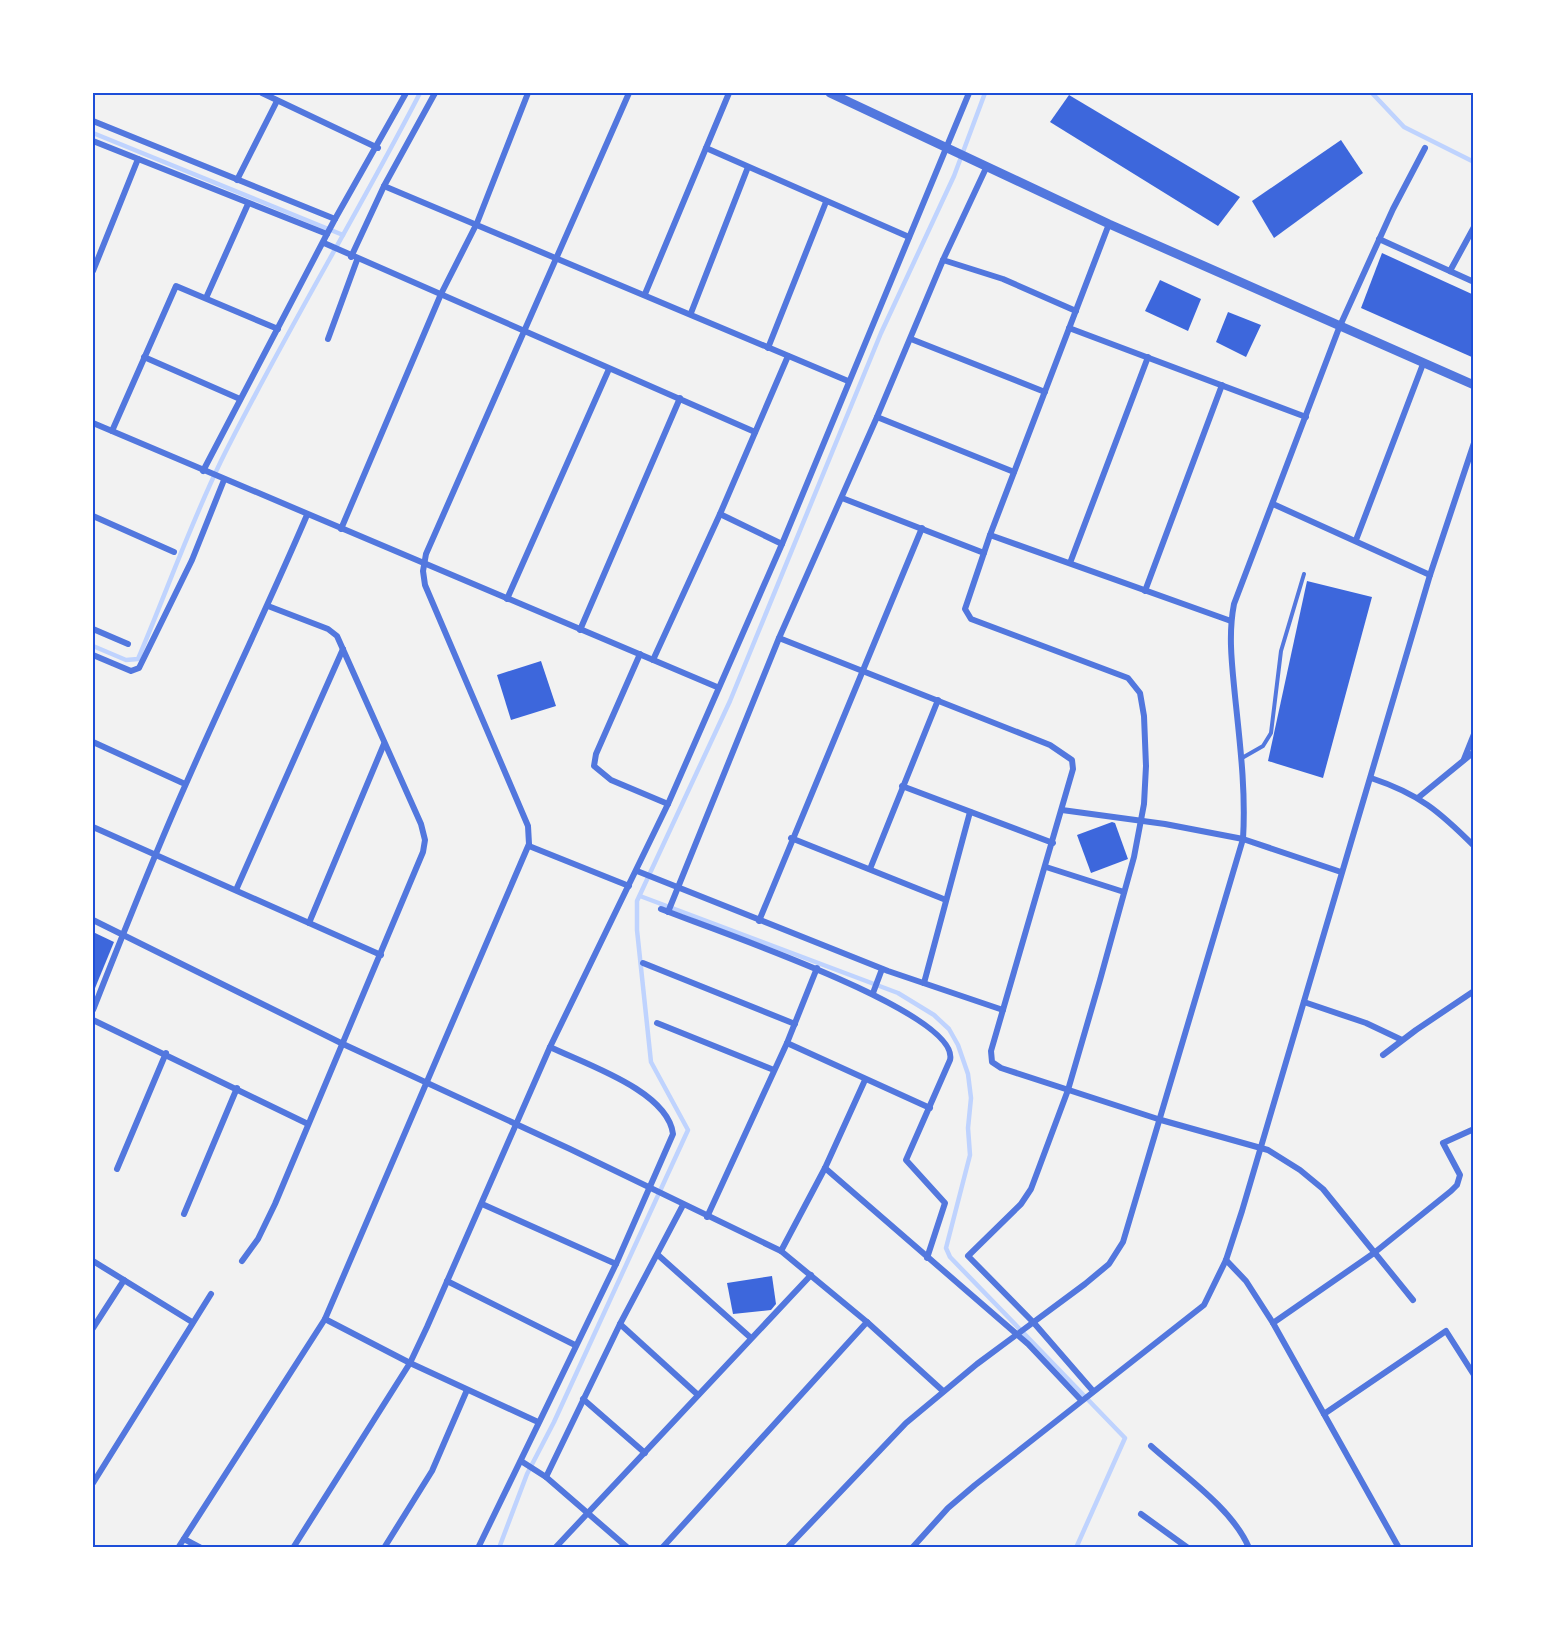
<svg xmlns="http://www.w3.org/2000/svg" width="1567" height="1641" font-family="'Open Sans',sans-serif">
  <style>
    .lines { fill: none; stroke-linecap: round; stroke-linejoin: round }
    .stream { stroke: #bfd3fe; stroke-width: 4.5 }
    .building { fill: #3d67dc }
    .service { stroke: #5277de; stroke-width: 4 }
    .minor { stroke: #5277de; stroke-width: 6 }
    .tertiary { stroke: #5277de; stroke-width: 9 }
    .neatline { fill: none; stroke: #1d4ed8; stroke-width: 2 }
  </style>
  <rect width="100%" height="100%" fill="#f2f2f2"/>
  <g class="lines">
    <g class="stream">
      <polyline points="1372,93 1404,127 1474,162"/>
      <polyline points="93,133 343,235"/>
      <path d="M93 646 126 660 138 659C166 593 190 525 221 461 283 336 356 217 420 93"/>
      <polyline points="640,896 898,993 934,1015 949,1029 958,1045 968,1074 971,1098 968,1128 970,1155 946,1248 950,1257 1125,1438 1076,1548"/>
      <polyline points="499,1548 527,1474 554,1422 688,1130 651,1062 637,930 637,901 730,701 881,333 954,176 985,93"/>
    </g>
  </g>
  <g class="building">
    <polygon points="1069,95 1240,197 1218,226 1050,122"/>
    <polygon points="1341,140 1363,173 1274,238 1252,201"/>
    <polygon points="1382,253 1474,295 1474,358 1361,308"/>
    <polygon points="1160,280 1201,299 1188,331 1145,311"/>
    <polygon points="1228,312 1261,325 1246,357 1216,342"/>
    <polygon points="1307,581 1372,597 1323,778 1268,761"/>
    <polygon points="541,661 556,706 511,720 497,675"/>
    <polygon points="1112,822 1115,823 1128,859 1091,873 1077,835"/>
    <polygon points="93,932 114,942 93,993"/>
    <polygon points="772,1276 776,1304 771,1310 733,1314 727,1283"/>
  </g>
  <g class="lines">
    <polyline class="service" points="1242,758 1263,746 1271,733 1281,651 1304,574"/>
    <g class="minor">
      <polyline points="262,93 378,148"/>
      <polyline points="93,121 335,219 406,93"/>
      <polyline points="93,141 327,234 203,471"/>
      <polyline points="706,148 909,237"/>
      <polyline points="237,180 277,101"/>
      <polyline points="384,186 848,381"/>
      <polyline points="327,234 335,219"/>
      <polyline points="1379,239 1474,282"/>
      <polyline points="324,243 755,432"/>
      <polyline points="351,257 384,186 435,93"/>
      <polyline points="943,260 1003,279 1076,311"/>
      <polyline points="93,271 138,159"/>
      <polyline points="1450,271 1474,227"/>
      <polyline points="645,294 729,93"/>
      <polyline points="206,298 248,204"/>
      <polyline points="691,313 748,167"/>
      <polyline points="1069,328 1306,417"/>
      <polyline points="328,339 357,260"/>
      <polyline points="911,339 1045,392"/>
      <polyline points="768,348 826,202"/>
      <polyline points="144,357 240,399"/>
      <polyline points="877,417 1014,472"/>
      <polyline points="93,423 717,687"/>
      <polyline points="112,431 176,286 278,329"/>
      <polyline points="842,498 984,553"/>
      <polyline points="1273,504 1430,575"/>
      <polyline points="720,514 782,544"/>
      <polyline points="93,516 174,552"/>
      <polyline points="341,529 441,294 477,223 528,93"/>
      <polyline points="990,535 1231,621"/>
      <polyline points="1356,540 1423,364"/>
      <polyline points="1070,563 1148,357"/>
      <polyline points="1145,591 1222,385"/>
      <polyline points="507,599 609,369"/>
      <polyline points="93,629 128,644"/>
      <polyline points="580,630 680,398"/>
      <polyline points="779,638 1050,745 1072,760 1073,769 991,1051 992,1062 1001,1068 1161,1120 1268,1150 1300,1170 1323,1189 1413,1300"/>
      <polyline points="640,654 596,754 594,766 611,780 668,804"/>
      <polyline points="93,655 131,671 139,668 192,560 224,480"/>
      <polyline points="653,660 720,514 788,356"/>
      <polyline points="93,742 185,784"/>
      <polyline points="1464,759 1474,734"/>
      <path d="M1371 778C1419 794 1439 811 1474 846"/>
      <polyline points="902,786 1053,843"/>
      <polyline points="1419,797 1474,752"/>
      <polyline points="1062,810 1165,824 1243,839 1341,872"/>
      <polyline points="93,827 381,955"/>
      <polyline points="791,838 946,900"/>
      <polyline points="529,846 629,886"/>
      <polyline points="1046,867 1124,892"/>
      <polyline points="870,869 938,700"/>
      <polyline points="637,871 888,971 1003,1010"/>
      <polyline points="236,890 343,649"/>
      <path d="M661 909C702 926 962 1012 950 1060L906 1160 945 1203 927 1258"/>
      <polyline points="668,912 779,638 877,417 943,260 987,166"/>
      <polyline points="93,920 343,1044 570,1149 781,1251 867,1322 943,1391"/>
      <polyline points="759,921 922,528"/>
      <polyline points="309,923 384,744"/>
      <polyline points="643,963 795,1024"/>
      <polyline points="924,983 970,812"/>
      <polyline points="873,993 882,969"/>
      <polyline points="1304,1002 1366,1023 1402,1040"/>
      <path d="M93 1010C123 934 152 860 185 786 225 695 268 606 307 515"/>
      <polyline points="93,1020 308,1124"/>
      <polyline points="657,1023 774,1070"/>
      <polyline points="787,1043 930,1108"/>
      <polyline points="1383,1055 1416,1030 1474,991"/>
      <polyline points="825,1168 1028,1344 1081,1400"/>
      <polyline points="117,1169 166,1053"/>
      <polyline points="482,1204 616,1264"/>
      <polyline points="184,1214 237,1088"/>
      <polyline points="707,1217 787,1043 817,968"/>
      <polyline points="781,1251 825,1168 865,1080"/>
      <polyline points="658,1255 751,1338"/>
      <polyline points="1226,1260 1246,1281 1273,1323 1399,1548"/>
      <polyline points="93,1261 192,1322"/>
      <polyline points="242,1261 258,1239 275,1204 423,852 425,840 421,824 337,636 328,629 268,606"/>
      <polyline points="447,1281 575,1345"/>
      <polyline points="325,1319 410,1363 538,1422"/>
      <polyline points="1273,1323 1374,1253 1451,1191 1457,1185 1460,1175 1443,1143 1474,1129"/>
      <polyline points="620,1324 698,1395"/>
      <polyline points="93,1328 124,1280"/>
      <polyline points="1093,1391 1034,1323 968,1256 1021,1204 1031,1189 1068,1090 1100,980 1134,857 1144,804 1146,766 1144,716 1140,693 1128,678 971,619 965,609 990,535 1109,224"/>
      <polyline points="583,1399 645,1453"/>
      <polyline points="1324,1414 1446,1331 1474,1375"/>
      <path d="M1151 1446C1182 1474 1233 1509 1249 1548"/>
      <polyline points="521,1461 546,1477 628,1548"/>
      <polyline points="546,1477 620,1324 683,1205"/>
      <polyline points="93,1483 211,1294"/>
      <polyline points="1141,1514 1188,1548"/>
      <polyline points="184,1539 201,1548"/>
      <polyline points="178,1548 325,1319 529,844 528,826 425,585 423,571 426,554 629,93"/>
      <polyline points="293,1548 410,1363 427,1327 550,1047 668,804 782,544 969,93"/>
      <polyline points="384,1548 432,1471 467,1390"/>
      <path d="M478 1548 616 1264 673 1134C668 1091 585 1064 550 1047"/>
      <polyline points="555,1548 811,1275"/>
      <polyline points="662,1548 867,1322"/>
      <path d="M787 1548 906 1423 977 1364 1085 1284 1109 1264 1123 1242 1243 839C1246 791 1240 744 1235 696 1232 665 1228 635 1234 604L1339 328 1393 209 1425 148"/>
      <polyline points="912,1548 948,1508 975,1485 1204,1305 1226,1260 1242,1211 1430,575 1474,443"/>
    </g>
    <polyline class="tertiary" points="830,93 1109,224 1474,385"/>
  </g>
  <rect width="1567" height="1641" fill="none" stroke="#ffffff" stroke-width="189"/>
  <rect x="94" y="94" width="1378" height="1452" class="neatline"/>
</svg>
